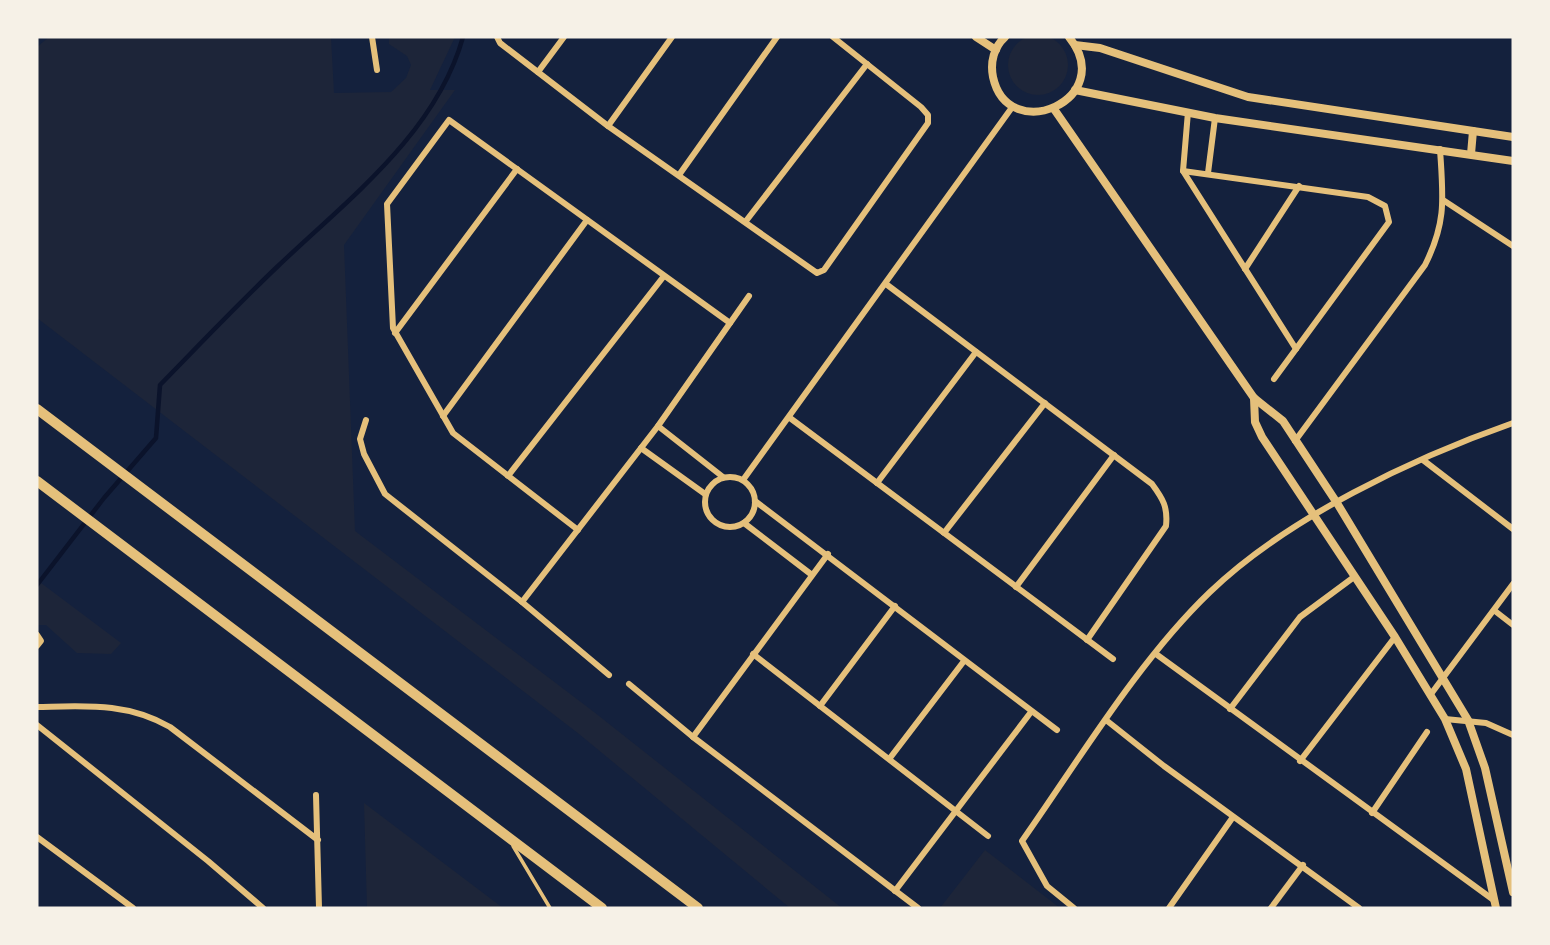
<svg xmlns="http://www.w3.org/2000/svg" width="1550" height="945" font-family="'Crimson Pro',serif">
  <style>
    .green { fill: #1d2539 }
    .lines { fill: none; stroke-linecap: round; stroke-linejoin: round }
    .stream { stroke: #0b132b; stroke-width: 4.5 }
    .service { stroke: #e5c07b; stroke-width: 3.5 }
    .minor { stroke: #e5c07b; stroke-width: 6 }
    .tertiary { stroke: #e5c07b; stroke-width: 8 }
    .motorway { stroke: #e5c07b; stroke-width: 10 }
  </style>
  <rect width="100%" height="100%" fill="#14213d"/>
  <g class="green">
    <circle cx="1038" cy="65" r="30"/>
    <polygon points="49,37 331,37 334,93 391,92 406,78 411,65 407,56 389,44 389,37 455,37 430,90 455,90 344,245 355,531 594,712 842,908 790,908 579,734 37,318 37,47"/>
    <polygon points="37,580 121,643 111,654 77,653 46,625 37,625"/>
    <polygon points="364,803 503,908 367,908"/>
    <polygon points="985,850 1060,908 940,908"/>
  </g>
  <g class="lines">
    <path class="stream" d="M37 585 104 498 156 438 160 385C199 345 237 305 277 267 347 200 436 134 463 37"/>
    <polyline class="service" points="513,846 550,908"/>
    <g class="minor">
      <polyline points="372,37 377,70"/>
      <polyline points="497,37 500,43 608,126 817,273 824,270 928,123 928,115 921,107 833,37"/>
      <polyline points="538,72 564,37"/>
      <polyline points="1188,112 1183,171 1296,349"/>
      <polyline points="608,126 672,37"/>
      <polyline points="1183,171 1368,197 1385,206 1389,222 1274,379"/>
      <polyline points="1208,173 1215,118"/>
      <polyline points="679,175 777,37"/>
      <polyline points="1443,200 1513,246"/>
      <polyline points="746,221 867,64"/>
      <polyline points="1245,269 1299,186"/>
      <path d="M886 284 1152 484C1163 499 1168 507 1166 526L1087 640"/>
      <polyline points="395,333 517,169"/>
      <polyline points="443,416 587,220"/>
      <polyline points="790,418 1113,659"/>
      <polyline points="366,420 360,439 364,454 385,494 522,602 609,675"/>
      <polyline points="658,426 723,477"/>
      <path d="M1295 441 1425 265C1447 221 1443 197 1440 149"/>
      <polyline points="641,448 705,494"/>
      <polyline points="1423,460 1513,529"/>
      <polyline points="508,476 664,276"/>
      <circle cx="730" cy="502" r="25"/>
      <polyline points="743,480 1013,106"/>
      <polyline points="877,483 976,352"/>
      <polyline points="755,501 1057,730"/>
      <polyline points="744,523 812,575"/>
      <polyline points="578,530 453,433 393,328 387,204 449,120 730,323"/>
      <polyline points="944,533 1045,403"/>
      <polyline points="1016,587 1114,455"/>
      <polyline points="522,602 658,426 749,296"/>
      <polyline points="1495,611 1513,625"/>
      <polyline points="37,635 41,641 37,646"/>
      <polyline points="753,654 988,836"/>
      <polyline points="1156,654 1495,901"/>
      <polyline points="629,684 693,737 918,908"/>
      <polyline points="1431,694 1513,584"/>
      <polyline points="820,706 895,606"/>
      <path d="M37 707C85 706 127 702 170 727L318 840"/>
      <polyline points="1230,709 1300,617 1354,577"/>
      <polyline points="1445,719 1486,723 1513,735"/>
      <polyline points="1106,720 1164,766 1359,908"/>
      <polyline points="37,725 208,861 263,908"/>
      <polyline points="693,737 828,554"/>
      <polyline points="890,758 964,661"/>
      <polyline points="1300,761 1395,637"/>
      <polyline points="316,795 319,908"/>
      <polyline points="1372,813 1427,732"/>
      <polyline points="37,837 133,908"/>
      <polyline points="895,891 1031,712"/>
      <path d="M1074 908 1047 886 1022 841C1079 760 1139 660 1210 592 1287 518 1413 458 1513 423"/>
      <polyline points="1169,908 1233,817"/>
      <polyline points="1271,908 1303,865"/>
    </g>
    <g class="tertiary">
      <polyline points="976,37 996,50"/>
      <path d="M1005 37C994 47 990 62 993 77 1008 147 1119 99 1069 37"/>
      <polyline points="1075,45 1100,48 1248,97 1513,137"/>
      <polyline points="1075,90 1215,118 1513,161"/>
      <polyline points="1054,109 1254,398 1283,421 1337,503 1468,720 1485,768 1513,892"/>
      <polyline points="1471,154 1473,131"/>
      <polyline points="1254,398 1255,422 1262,437 1395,637 1445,719 1466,769 1496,908"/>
    </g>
    <g class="motorway">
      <polyline points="37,409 698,908"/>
      <polyline points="37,481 602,908"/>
    </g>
  </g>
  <rect width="1550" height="945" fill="none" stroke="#f6f1e7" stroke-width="77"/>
</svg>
